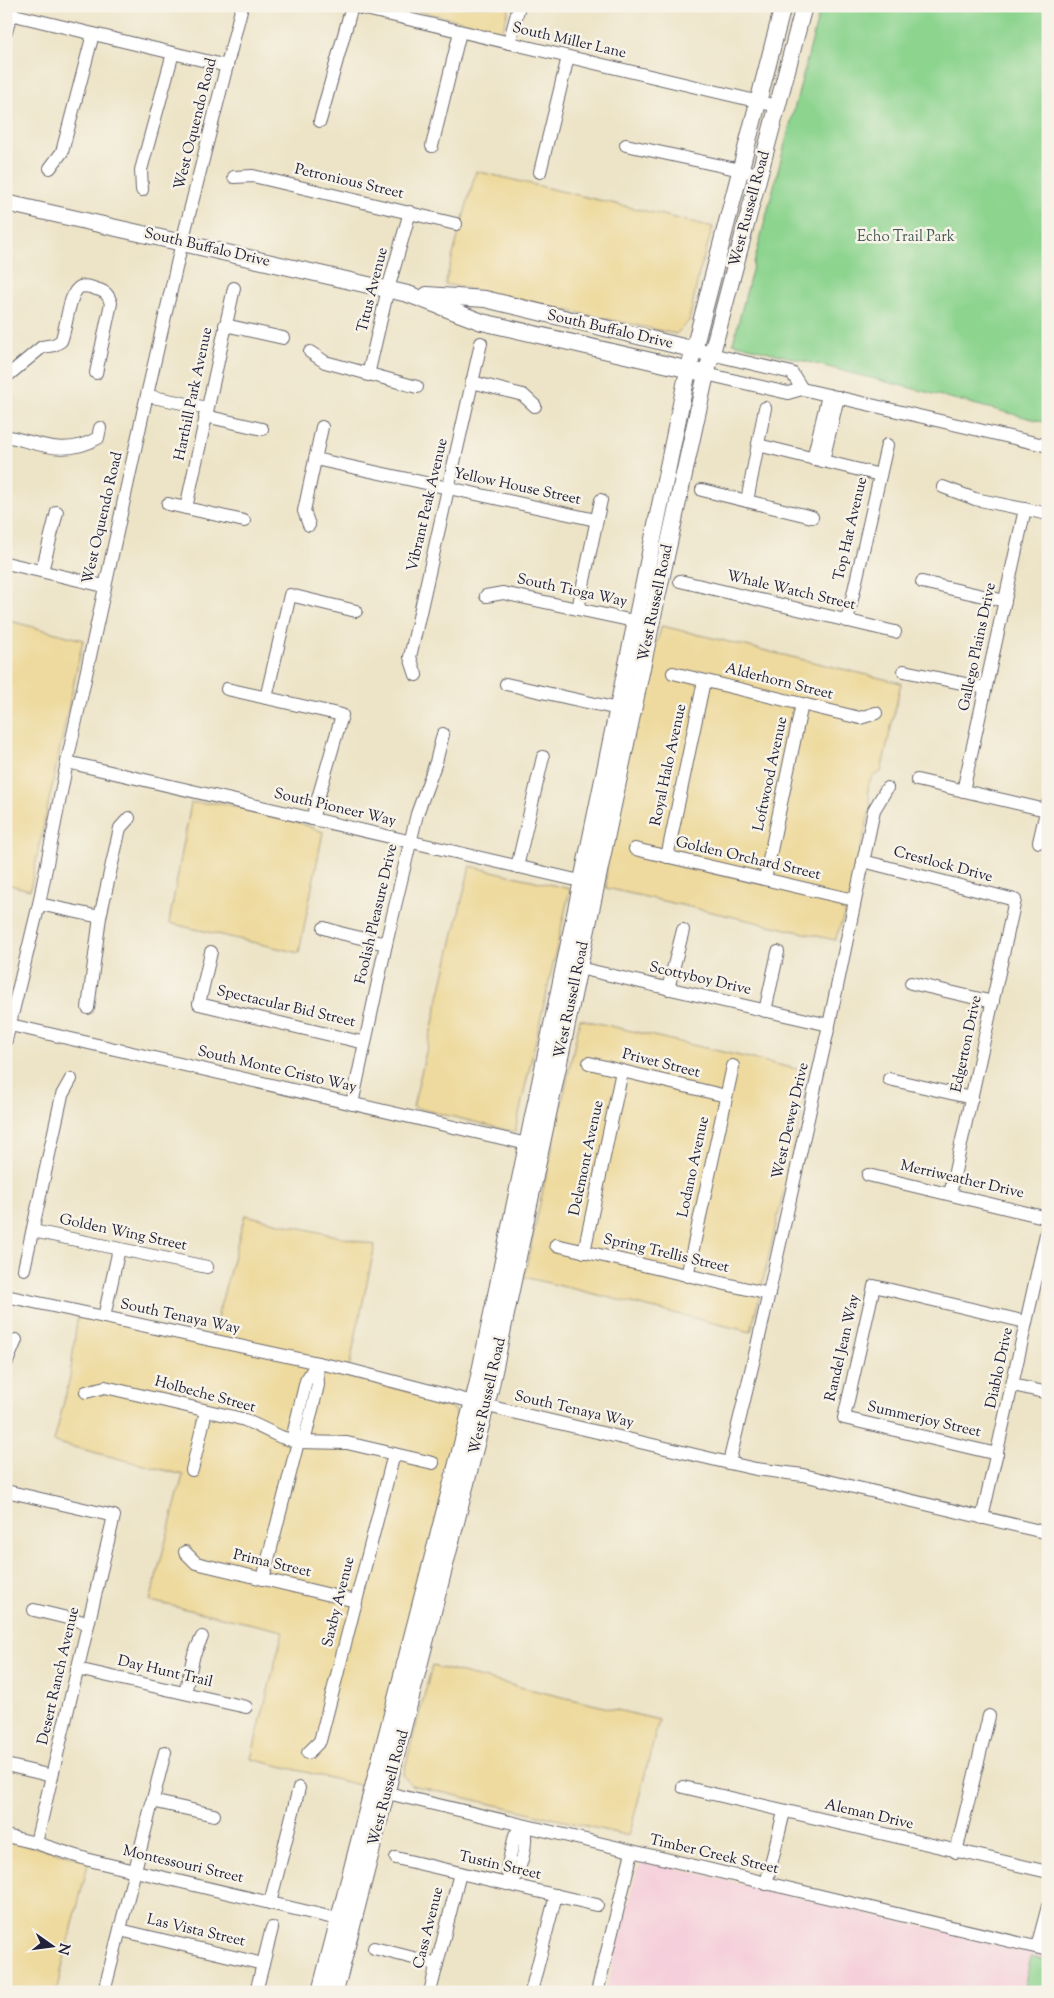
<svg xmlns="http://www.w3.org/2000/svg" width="1054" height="1998" font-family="'Sorts Mill Goudy',serif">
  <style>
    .built { fill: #f5cfdb }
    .green { fill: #8dd48f; stroke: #587b65 }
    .sand { fill: #eeda9e; stroke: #887e6c }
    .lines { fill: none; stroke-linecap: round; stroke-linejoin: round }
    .minor-casing { stroke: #69666c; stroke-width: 14 }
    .major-casing { stroke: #69666c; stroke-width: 18 }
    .minor { stroke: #fff; stroke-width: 12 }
    .major { stroke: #fff; stroke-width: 16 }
    .labels { text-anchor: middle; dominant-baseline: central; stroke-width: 5; stroke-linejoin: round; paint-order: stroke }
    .street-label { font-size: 15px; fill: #22223b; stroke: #f7f3e8 }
    .park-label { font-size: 15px; fill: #425754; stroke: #f7f3e8 }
  </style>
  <rect width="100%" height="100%" fill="#f7f3e8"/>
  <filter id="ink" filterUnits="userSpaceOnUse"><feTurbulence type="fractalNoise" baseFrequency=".02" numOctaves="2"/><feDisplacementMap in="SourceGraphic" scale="10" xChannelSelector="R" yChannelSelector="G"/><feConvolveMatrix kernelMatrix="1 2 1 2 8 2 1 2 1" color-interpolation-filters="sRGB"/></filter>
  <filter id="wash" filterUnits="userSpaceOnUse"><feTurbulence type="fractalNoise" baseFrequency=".0096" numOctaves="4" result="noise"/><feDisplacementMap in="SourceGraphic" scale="20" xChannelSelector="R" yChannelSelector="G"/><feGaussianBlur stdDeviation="1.12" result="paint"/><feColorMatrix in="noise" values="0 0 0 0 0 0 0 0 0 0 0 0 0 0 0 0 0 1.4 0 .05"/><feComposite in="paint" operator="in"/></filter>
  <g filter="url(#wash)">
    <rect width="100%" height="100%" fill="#ede4c7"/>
    <polygon class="built" points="648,1862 1048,1956 1048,1992 606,1992 637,1870 642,1863"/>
    <g class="green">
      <polygon points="821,6 1048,6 1048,423 733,343"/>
      <polygon points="1031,1957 1048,1961 1048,1992 1023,1992"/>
    </g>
    <g class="sand">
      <polygon points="398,6 510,6 502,31"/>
      <polygon points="476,171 713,227 699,273 689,321 676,334 445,284"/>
      <polygon points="6,620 83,640 30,890 6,884"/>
      <path d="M662 626 901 683 881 772C865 778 867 791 871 805L848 905 835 940 606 888 607 850 639 696Z"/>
      <polygon points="191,803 222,803 292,820 323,832 299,953 169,923"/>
      <polygon points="470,866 570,889 515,1132 413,1107"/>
      <polygon points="580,1019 805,1071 804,1104 751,1332 524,1277"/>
      <polygon points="245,1215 375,1245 347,1377 424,1395 454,1410 460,1422 389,1726 363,1786 251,1759 283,1631 150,1601 183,1475 54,1442 70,1377 78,1311 211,1340"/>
      <polygon points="432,1666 659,1720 629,1836 411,1785 403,1775"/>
      <polygon points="6,1840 89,1860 56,1992 6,1992"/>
    </g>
  </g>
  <g filter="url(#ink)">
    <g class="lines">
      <g class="minor-casing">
        <g id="minor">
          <polyline points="353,6 777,106"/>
          <polyline points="6,13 227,66"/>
          <polyline points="6,32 11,14"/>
          <polyline points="509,43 519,6"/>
          <polyline points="320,121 352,6"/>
          <polyline points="626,145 759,174"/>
          <polyline points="432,146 460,32"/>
          <polyline points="50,168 62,152 93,34"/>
          <polyline points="540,172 568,57"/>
          <polyline points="234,177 253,176 456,224"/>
          <polyline points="142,190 141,170 173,53"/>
          <polyline points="225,325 283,338"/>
          <polyline points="310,352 325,362 417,387"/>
          <polyline points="711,354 792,373 802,389"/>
          <polyline points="706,374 788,393 802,389 1048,446"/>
          <polyline points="368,375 388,289 410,212"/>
          <path d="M6 377 42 347 54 345 61 341C67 328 68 293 80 287 85 285 91 287 96 289 105 291 108 294 111 303L96 373"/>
          <polyline points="472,382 523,395 535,406"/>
          <polyline points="148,396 207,408"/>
          <polyline points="205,416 262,429"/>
          <path d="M6 436C42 444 64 457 98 438L100 428"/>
          <polyline points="758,445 880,475"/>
          <polyline points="315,459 596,520"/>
          <polyline points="813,459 828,395"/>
          <polyline points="823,461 838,397"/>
          <polyline points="943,487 975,499 1048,514"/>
          <polyline points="702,490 812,517"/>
          <polyline points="747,501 765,408"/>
          <polyline points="168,504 244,521"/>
          <polyline points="186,508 234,288"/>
          <polyline points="309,525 304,511 322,427"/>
          <polyline points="6,563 104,586"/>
          <polyline points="42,571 57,512"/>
          <polyline points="680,581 895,632"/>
          <polyline points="922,582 1005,601"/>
          <polyline points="486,596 503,593 643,623"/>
          <polyline points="578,609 601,500"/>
          <polyline points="847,621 887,445"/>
          <polyline points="904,671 985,688"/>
          <polyline points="673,673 860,718 876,713"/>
          <polyline points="416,675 410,657 481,343"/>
          <polyline points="506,684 618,709"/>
          <polyline points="227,689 342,715 312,819"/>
          <polyline points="266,698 290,595 356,611"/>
          <polyline points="67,762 589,883"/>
          <polyline points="917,780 1046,810"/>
          <polyline points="963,791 1025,509"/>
          <polyline points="1039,842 1048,803"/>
          <polyline points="635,849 854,900"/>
          <polyline points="667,857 704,681"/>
          <polyline points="863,861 1015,900 950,1194"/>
          <polyline points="517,867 543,757"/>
          <polyline points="765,879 802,704"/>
          <polyline points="39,904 100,917"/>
          <polyline points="324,928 340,933 386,944"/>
          <polyline points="211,952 199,1004 365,1043"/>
          <polyline points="570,966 829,1025"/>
          <polyline points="911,983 993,1002"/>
          <polyline points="668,989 683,930"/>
          <polyline points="88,1008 100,917 120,828 129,818"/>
          <polyline points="765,1011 778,952"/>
          <polyline points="6,1024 536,1146"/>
          <polyline points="6,1040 39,904 67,762 144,408 182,242 242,6"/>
          <polyline points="589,1063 726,1096"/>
          <polyline points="889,1079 972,1098"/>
          <polyline points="352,1104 386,944 417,814 436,762 443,734"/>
          <polyline points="868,1175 1048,1218"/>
          <polyline points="33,1231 207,1267"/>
          <polyline points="556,1245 769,1294"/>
          <polyline points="584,1252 622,1071"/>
          <polyline points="24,1269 62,1095 71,1079"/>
          <polyline points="687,1276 733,1066"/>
          <polyline points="6,1296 346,1369 500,1409 729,1463 756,1469 803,1475 1048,1533"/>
          <polyline points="104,1317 119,1249"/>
          <polyline points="6,1364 16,1340"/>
          <polyline points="1013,1385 1048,1393"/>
          <polyline points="86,1392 105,1387 234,1417 245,1420 281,1437 298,1442 347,1443 433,1463"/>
          <polyline points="298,1442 294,1431 306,1381 317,1363"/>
          <polyline points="997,1454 844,1418 874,1286 1026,1322"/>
          <polyline points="729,1463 757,1346 829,1025 874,810 887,788"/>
          <polyline points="192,1470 206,1411"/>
          <polyline points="6,1491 114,1516 36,1843"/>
          <polyline points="982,1518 1048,1225"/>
          <polyline points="185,1552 196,1563 356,1601"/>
          <polyline points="263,1579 298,1442 306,1434 318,1385 317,1363"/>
          <polyline points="34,1610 88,1623"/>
          <polyline points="77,1669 246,1707"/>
          <polyline points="185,1693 194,1654 202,1637"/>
          <polyline points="308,1753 320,1741 394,1454"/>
          <polyline points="6,1765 52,1776"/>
          <polyline points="683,1787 1048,1872"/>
          <polyline points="379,1791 1048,1950"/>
          <polyline points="152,1801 214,1815"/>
          <polyline points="6,1836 36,1843 89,1860 346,1921"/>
          <polyline points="956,1852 989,1716"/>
          <polyline points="396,1858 597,1905"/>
          <polyline points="766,1884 784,1812"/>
          <polyline points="511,1885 507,1869 515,1835 524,1826"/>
          <path d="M511 1885C521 1868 528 1846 524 1826"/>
          <polyline points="270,1903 299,1788"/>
          <polyline points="120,1930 263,1964"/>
          <polyline points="1037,1947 1048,1906"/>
          <polyline points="374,1948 437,1964"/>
          <polyline points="104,1992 165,1752"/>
          <polyline points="256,1992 272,1928"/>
          <polyline points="430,1992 460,1873"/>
          <polyline points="531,1992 556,1895"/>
          <polyline points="597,1992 632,1852"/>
        </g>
      </g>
      <g class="major-casing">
        <g id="major">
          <polyline points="6,203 408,294 482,322 699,372"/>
          <polyline points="427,295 485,299 704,352"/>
          <polyline points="320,1992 477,1386 686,380 783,6"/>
          <polyline points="335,1992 490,1390 651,625 704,383 804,6"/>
        </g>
      </g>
      <use href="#minor" class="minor"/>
      <use href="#major" class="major"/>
    </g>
  </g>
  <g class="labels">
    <g class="street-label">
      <text transform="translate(569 41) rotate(13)">South Miller Lane</text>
      <text transform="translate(196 124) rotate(-76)">West Oquendo Road</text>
      <text transform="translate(349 182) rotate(13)">Petronious Street</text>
      <text transform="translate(750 209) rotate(-75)">West Russell Road</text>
      <text transform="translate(207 248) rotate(13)">South Buffalo Drive</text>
      <text transform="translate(373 290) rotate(-76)">Titus Avenue</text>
      <text transform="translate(610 330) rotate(13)">South Buffalo Drive</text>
      <text transform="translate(194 394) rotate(-78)">Harthill Park Avenue</text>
      <text transform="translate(517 487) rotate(12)">Yellow House Street</text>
      <text transform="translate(428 505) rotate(-77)">Vibrant Peak Avenue</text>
      <text transform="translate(103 518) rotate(-77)">West Oquendo Road</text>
      <text transform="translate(851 529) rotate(-77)">Top Hat Avenue</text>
      <text transform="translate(572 591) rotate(12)">South Tioga Way</text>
      <text transform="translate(791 591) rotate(13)">Whale Watch Street</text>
      <text transform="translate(656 603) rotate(-78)">West Russell Road</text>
      <text transform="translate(978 647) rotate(-78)">Gallego Plains Drive</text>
      <text transform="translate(779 682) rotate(14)">Alderhorn Street</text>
      <text transform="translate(669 765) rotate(-78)">Royal Halo Avenue</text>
      <text transform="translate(771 774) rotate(-78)">Loftwood Avenue</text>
      <text transform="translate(335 808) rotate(13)">South Pioneer Way</text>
      <text transform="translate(748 859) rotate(13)">Golden Orchard Street</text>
      <text transform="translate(943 865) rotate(15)">Crestlock Drive</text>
      <text transform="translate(377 914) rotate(-77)">Foolish Pleasure Drive</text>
      <text transform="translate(700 979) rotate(13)">Scottyboy Drive</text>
      <text transform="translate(572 1000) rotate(-78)">West Russell Road</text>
      <text transform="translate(286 1007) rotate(13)">Spectacular Bid Street</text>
      <text transform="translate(967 1044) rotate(-78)">Edgerton Drive</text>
      <text transform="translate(661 1064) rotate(14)">Privet Street</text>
      <text transform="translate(277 1070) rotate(13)">South Monte Cristo Way</text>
      <text transform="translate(791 1121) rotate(-77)">West Dewey Drive</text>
      <text transform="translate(587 1158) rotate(-78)">Delemont Avenue</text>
      <text transform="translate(694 1167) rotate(-78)">Lodano Avenue</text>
      <text transform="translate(962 1180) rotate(13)">Merriweather Drive</text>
      <text transform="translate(123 1233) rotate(12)">Golden Wing Street</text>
      <text transform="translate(666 1254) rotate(13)">Spring Trellis Street</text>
      <text transform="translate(180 1317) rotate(12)">South Tenaya Way</text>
      <text transform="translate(843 1348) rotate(-77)">Randel Jean Way</text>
      <text transform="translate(1000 1368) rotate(-78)">Diablo Drive</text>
      <text transform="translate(205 1395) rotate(15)">Holbeche Street</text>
      <text transform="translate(488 1396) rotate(-77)">West Russell Road</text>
      <text transform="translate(574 1410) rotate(13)">South Tenaya Way</text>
      <text transform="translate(924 1420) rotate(13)">Summerjoy Street</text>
      <text transform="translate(272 1564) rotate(13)">Prima Street</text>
      <text transform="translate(339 1602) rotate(-76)">Saxby Avenue</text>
      <text transform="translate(165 1672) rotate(13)">Day Hunt Trail</text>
      <text transform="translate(59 1676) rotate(-77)">Desert Ranch Avenue</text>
      <text transform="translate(389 1788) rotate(-75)">West Russell Road</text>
      <text transform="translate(869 1815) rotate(13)">Aleman Drive</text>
      <text transform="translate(714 1855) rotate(13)">Timber Creek Street</text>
      <text transform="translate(183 1865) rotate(13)">Montessouri Street</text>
      <text transform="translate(500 1866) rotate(13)">Tustin Street</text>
      <text transform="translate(429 1928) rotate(-76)">Cass Avenue</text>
      <text transform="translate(196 1931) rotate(13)">Las Vista Street</text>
    </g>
    <g class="park-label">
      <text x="906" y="237">Echo Trail Park</text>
    </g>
  </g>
  <rect width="1054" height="1998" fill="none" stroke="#f7f3e8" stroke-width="25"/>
  <g transform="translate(52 1946) rotate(104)" stroke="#f7f3e8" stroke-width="4" paint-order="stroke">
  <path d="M0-4L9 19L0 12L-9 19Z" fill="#22223b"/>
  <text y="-8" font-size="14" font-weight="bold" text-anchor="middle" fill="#22223b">N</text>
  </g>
</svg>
